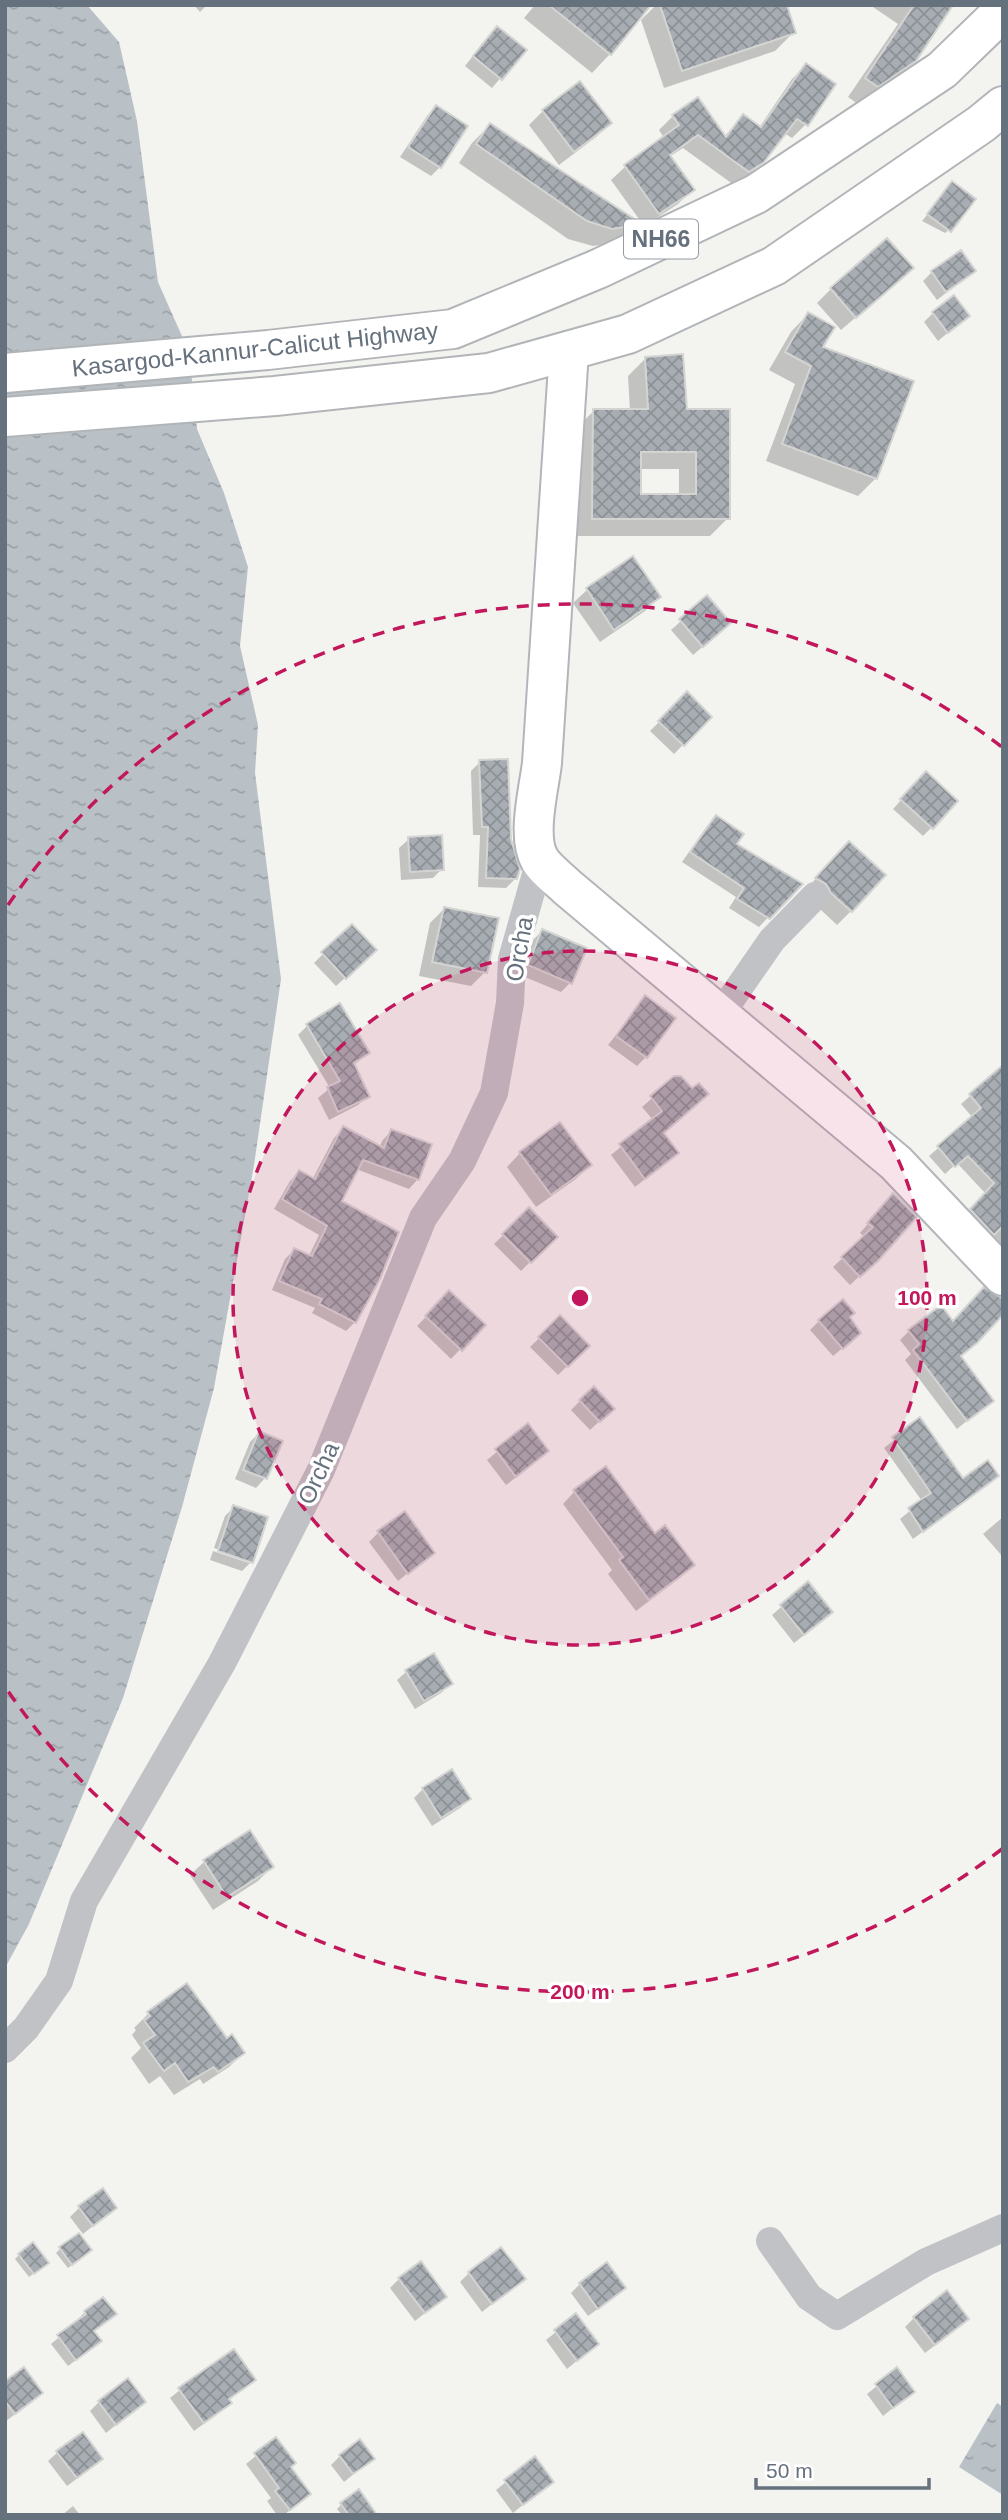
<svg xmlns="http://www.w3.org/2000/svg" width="1008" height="2520" font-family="Arial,sans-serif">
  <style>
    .water { fill: url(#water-ripples) }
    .shadow { fill: #0003; fill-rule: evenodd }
    .building { fill: url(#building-cross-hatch); stroke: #d4d5d3; stroke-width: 2; fill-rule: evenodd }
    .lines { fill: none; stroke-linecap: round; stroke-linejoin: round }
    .secondary-casing { stroke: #b2b6ba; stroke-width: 42 }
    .highway-casing { stroke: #b2b5b8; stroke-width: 42 }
    .street { stroke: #c0c2c5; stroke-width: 28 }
    .secondary { stroke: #fff; stroke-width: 38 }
    .highway { stroke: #fff; stroke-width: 38 }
    .ring { fill: none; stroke: #c2185b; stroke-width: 3.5; stroke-dasharray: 12 9 }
    .labels { text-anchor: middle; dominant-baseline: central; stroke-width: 7; stroke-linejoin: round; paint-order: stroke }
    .shield { fill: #fff; stroke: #949ca5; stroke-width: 2 }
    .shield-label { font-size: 23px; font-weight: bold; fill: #66717e }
    .street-label { font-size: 24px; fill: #66717e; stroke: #fff }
    .centre { fill: #c2185b; stroke: #fff; stroke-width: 3.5 }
    .ring-label { font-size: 21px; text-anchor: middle; font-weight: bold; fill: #c2185b; stroke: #fff; stroke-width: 7; stroke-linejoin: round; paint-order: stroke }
  </style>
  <defs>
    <pattern id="water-ripples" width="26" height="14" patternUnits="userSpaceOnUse" patternTransform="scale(1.75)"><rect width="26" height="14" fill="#b9c1c6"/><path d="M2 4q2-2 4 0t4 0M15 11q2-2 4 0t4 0" fill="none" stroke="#9aa1a6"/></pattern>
    <pattern id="building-cross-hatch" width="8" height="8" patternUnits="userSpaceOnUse" patternTransform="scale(1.75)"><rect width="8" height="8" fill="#a7adb2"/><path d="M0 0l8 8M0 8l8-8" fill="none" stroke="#8c9196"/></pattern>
  </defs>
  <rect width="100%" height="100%" fill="#f3f3f0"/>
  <g class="water">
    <polygon points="5,5 87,5 119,42 137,121 158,282 189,352 197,429 224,493 248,567 240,646 258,725 255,773 281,979 254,1165 214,1388 182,1507 123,1698 29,1924 5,1968"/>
    <polygon points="997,2403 1003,2407 1003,2495 959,2467"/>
  </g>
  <g class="shadow">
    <polygon points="194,5 207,5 200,12"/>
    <polygon points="535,5 649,5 610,54 592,73 524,18"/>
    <polygon points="656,5 785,5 794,32 775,51 664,88 641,20"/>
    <polygon points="870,5 951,5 914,60 895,79 858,104 848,97 898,24"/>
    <polygon points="488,37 524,50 492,88 465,66"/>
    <polygon points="806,65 806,124 792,138 784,133 763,161 748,176 734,185 683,148 669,157 692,190 678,204 644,226 611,180 625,167 664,138 659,130 673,116 724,137 743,116 759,128 792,79"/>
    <polygon points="580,84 610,123 596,137 559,165 529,125 543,111"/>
    <polygon points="436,107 440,167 431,176 400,157 427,116"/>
    <polygon points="490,125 639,224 622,242 593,246 568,239 459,163 472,143"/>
    <polygon points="952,184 955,224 945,233 922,221"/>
    <polygon points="974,271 937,300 923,281 932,272"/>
    <polygon points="897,282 841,330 817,303 831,289"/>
    <polygon points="933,313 968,316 938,341 924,322"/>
    <polygon points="808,314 876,478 858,496 766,461 795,384 769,370 791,332"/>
    <path d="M646 358 685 410 728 518 710 536H575L576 428 594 411H630L628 376ZM640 469H679V495H640Z"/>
    <polygon points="632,559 659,597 645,611 600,642 573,603 587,590"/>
    <polygon points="707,598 720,632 693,655 671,630"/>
    <polygon points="687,694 710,717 674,754 650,731"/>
    <polygon points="480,762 509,839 516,878 506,888 478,887 480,835 473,835 471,771"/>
    <polygon points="917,782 932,827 923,836 893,809"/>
    <polygon points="716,817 734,844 800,884 759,927 729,908 736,897 682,862 707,826"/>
    <polygon points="409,839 442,869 433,878 401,880 399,848"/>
    <polygon points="835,857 851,911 837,925 803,893"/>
    <polygon points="444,909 485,972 471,986 419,976 430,923"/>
    <polygon points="542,931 570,983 561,992 520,975 533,940"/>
    <polygon points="323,954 366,959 336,986 314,963"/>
    <polygon points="645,998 646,1057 637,1066 608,1045"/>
    <polygon points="307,1026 368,1053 353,1066 367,1096 358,1105 329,1120 318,1098 330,1088 298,1035"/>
    <polygon points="1003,1067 1003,1261 962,1219 986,1194 957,1163 945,1174 929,1156 973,1118 961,1104"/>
    <polygon points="675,1078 662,1133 668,1161 635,1187 611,1155 653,1120 642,1107"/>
    <polygon points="344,1128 380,1147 382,1141 391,1131 418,1179 409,1189 356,1169 339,1202 355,1322 346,1331 312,1313 315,1308 272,1290 285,1259 294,1250 309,1256 319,1235 274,1209 290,1181 299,1172 312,1180 334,1138"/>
    <polygon points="520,1153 589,1165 576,1179 536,1207 507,1167"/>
    <polygon points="884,1205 866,1270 850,1285 833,1267 865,1237 860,1233"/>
    <polygon points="529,1210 555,1237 521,1271 494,1244"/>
    <polygon points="449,1293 483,1325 451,1359 417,1326"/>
    <polygon points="848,1317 850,1342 833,1356 810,1330 819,1321"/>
    <polygon points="560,1318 588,1346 558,1375 530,1347"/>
    <polygon points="953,1323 959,1356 992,1400 957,1429 905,1360 911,1354 900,1340 909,1331"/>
    <polygon points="580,1401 603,1418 590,1430 571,1410"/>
    <polygon points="920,1420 963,1481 997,1476 913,1539 900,1519 922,1501 884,1448"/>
    <polygon points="528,1426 538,1460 506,1485 487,1460"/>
    <polygon points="259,1433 280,1442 265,1478 256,1488 235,1479 250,1442"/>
    <polygon points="574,1492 655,1535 693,1565 681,1577 636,1611 608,1574 612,1570 563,1504"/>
    <polygon points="234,1507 251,1562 242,1571 210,1560 213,1551 249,1563 249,1559 214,1548 225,1516"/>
    <polygon points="1003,1517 1003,1555 1002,1556 983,1534"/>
    <polygon points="378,1533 433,1553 398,1581 369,1542"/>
    <polygon points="808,1584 822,1621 794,1643 772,1615"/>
    <polygon points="407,1671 451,1684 441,1693 415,1709 397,1680"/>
    <polygon points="423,1789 469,1799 460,1808 432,1826 414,1798"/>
    <polygon points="204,1862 272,1867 258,1881 213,1910 190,1875"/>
    <polygon points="187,1985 226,2041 243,2053 229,2067 203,2084 200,2079 174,2095 160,2076 149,2084 131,2058 141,2048 132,2035 136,2030 134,2028 148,2014"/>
    <polygon points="79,2208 115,2208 83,2234 70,2217"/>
    <polygon points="60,2249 86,2254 68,2268 56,2253"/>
    <polygon points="19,2255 42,2267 29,2277 15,2259"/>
    <polygon points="469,2273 523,2279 482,2312 460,2282"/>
    <polygon points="399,2279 445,2297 415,2321 390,2288"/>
    <polygon points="580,2284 614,2297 588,2316 571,2293"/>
    <polygon points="85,2312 114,2314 93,2332 92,2348 68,2366 51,2344 79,2321 78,2319"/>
    <polygon points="576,2316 597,2344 567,2369 546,2340"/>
    <polygon points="914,2318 958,2328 925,2353 905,2327"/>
    <polygon points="205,2370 254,2380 228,2401 229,2403 220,2412 194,2431 170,2398"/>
    <polygon points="897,2370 913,2392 883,2416 867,2394"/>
    <polygon points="5,2383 41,2393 5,2422"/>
    <polygon points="99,2402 144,2402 106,2433 90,2411"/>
    <polygon points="276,2439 289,2467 309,2494 284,2515 277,2515 267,2501 271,2498 246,2464"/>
    <polygon points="58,2452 91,2468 67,2486 48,2461"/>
    <polygon points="340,2456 373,2458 344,2482 331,2465"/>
    <polygon points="535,2459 552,2481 513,2513 496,2490"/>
    <polygon points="341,2505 375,2515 342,2515 337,2509"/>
    <polygon points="73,2506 80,2515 62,2515"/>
  </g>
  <g class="building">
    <polygon points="549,5 651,5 611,55"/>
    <polygon points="660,5 787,5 796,33 682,71"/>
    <polygon points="914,5 953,5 916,61 878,87 865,78"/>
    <polygon points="497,26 527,50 502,80 473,56"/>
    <polygon points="806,63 836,84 808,126 797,119 764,162 749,172 698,135 670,155 695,190 659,214 624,165 679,125 672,115 698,97 726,137 743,114 761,127"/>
    <polygon points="580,81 612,123 574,152 542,110"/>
    <polygon points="436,105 468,126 441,168 408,147"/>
    <polygon points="490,123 545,160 642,224 612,229 587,221 476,144"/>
    <polygon points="952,181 976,199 951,232 927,214"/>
    <polygon points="887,238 914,268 856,318 830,288"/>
    <polygon points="961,250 976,271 946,292 931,271"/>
    <polygon points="954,295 970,316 948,333 932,312"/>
    <polygon points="808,312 835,327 823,347 914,381 877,479 782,444 811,366 785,352"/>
    <path d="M683 354 687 409H730V519H592L593 409H648L645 357ZM641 452H696V494H641Z"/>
    <polygon points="633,556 661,597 614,630 586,588"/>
    <polygon points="707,595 731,623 703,647 679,619"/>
    <polygon points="687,691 712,717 684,746 658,721"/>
    <polygon points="508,759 511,839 520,869 517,879 486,878 488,827 482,827 479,760"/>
    <polygon points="926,771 958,801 933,829 900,799"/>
    <polygon points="716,815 744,834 737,844 803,884 770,919 737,899 744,888 690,852"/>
    <polygon points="442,835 444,870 410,872 408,837"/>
    <polygon points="849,841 886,875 852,912 831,893 826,884 815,878"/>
    <polygon points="444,907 499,918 487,973 432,962"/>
    <polygon points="352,924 377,950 346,979 321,952"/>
    <polygon points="542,929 587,948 572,984 528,965"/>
    <polygon points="645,995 676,1018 647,1058 616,1036"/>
    <polygon points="340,1003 370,1053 354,1063 370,1097 338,1112 327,1087 340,1081 306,1024"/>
    <polygon points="1003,1065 1003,1226 994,1235 970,1209 994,1183 968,1156 955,1167 937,1146 981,1108 969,1094"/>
    <polygon points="674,1076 681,1076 692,1088 699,1083 709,1094 664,1133 679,1153 645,1179 619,1144 662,1111 650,1096"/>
    <polygon points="560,1122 592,1165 551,1195 519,1152"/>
    <polygon points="343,1126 384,1148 391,1129 432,1144 419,1180 363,1160 342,1201 399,1232 380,1279 356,1323 319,1304 322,1299 279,1281 294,1248 312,1256 327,1226 282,1199 299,1170 315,1179"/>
    <polygon points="893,1193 917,1217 878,1261 860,1277 841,1257 873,1227 867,1223"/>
    <polygon points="529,1207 558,1237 531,1263 502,1234"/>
    <polygon points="984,1287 1003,1299 1003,1315 977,1343 961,1356 994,1401 967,1421 913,1350 919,1344 908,1330 941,1305 953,1321"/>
    <polygon points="449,1290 486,1325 462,1351 425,1316"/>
    <polygon points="843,1299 855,1313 850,1317 861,1333 843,1349 818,1320"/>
    <polygon points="560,1315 590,1346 568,1367 538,1337"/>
    <polygon points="594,1386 615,1409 600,1422 579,1400"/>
    <polygon points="920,1417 963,1478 988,1460 999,1476 923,1532 908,1508 931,1493 892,1437"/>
    <polygon points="528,1423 549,1451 516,1477 495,1449"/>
    <polygon points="259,1431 283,1441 267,1479 243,1470"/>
    <polygon points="606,1466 655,1533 665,1525 695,1565 649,1600 619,1560 623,1557 573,1490"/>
    <polygon points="233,1505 268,1517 253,1563 218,1551"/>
    <polygon points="405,1511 435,1553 408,1574 377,1531"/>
    <polygon points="808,1581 833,1612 804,1635 780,1605"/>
    <polygon points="434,1653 453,1684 424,1701 405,1670"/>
    <polygon points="452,1769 471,1799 441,1818 422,1788"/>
    <polygon points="250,1830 274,1867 227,1897 203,1860"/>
    <polygon points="187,1983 227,2038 232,2034 245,2053 218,2072 214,2067 188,2082 175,2063 164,2071 143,2043 155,2035 144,2020 150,2016 147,2012"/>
    <polygon points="103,2188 117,2208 93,2226 78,2206"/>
    <polygon points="79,2233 92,2250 72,2265 59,2247"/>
    <polygon points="33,2242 49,2263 34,2274 18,2254"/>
    <polygon points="501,2247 526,2279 492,2304 468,2272"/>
    <polygon points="421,2261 447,2297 425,2313 398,2278"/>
    <polygon points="607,2262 626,2288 598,2309 579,2283"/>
    <polygon points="947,2290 969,2319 935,2345 913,2317"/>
    <polygon points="103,2297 117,2314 94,2331 102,2341 76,2360 57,2335 86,2314 84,2311"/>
    <polygon points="576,2313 599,2344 577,2361 554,2330"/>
    <polygon points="234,2349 256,2380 229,2399 232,2403 204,2423 178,2388"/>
    <polygon points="24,2367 43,2393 15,2414 5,2401 5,2381"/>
    <polygon points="897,2367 915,2392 893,2408 875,2384"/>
    <polygon points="128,2378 146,2402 116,2425 98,2401"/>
    <polygon points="83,2432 103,2459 77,2478 56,2451"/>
    <polygon points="276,2437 296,2463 291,2467 311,2494 290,2510 275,2491 279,2488 254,2453"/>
    <polygon points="360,2439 375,2459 353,2474 339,2455"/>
    <polygon points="535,2456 554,2482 523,2505 504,2480"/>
    <polygon points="359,2489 377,2515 349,2515 340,2503"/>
  </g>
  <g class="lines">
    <g class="secondary-casing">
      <path id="secondary" d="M569 351 542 763C539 789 526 837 540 860 546 870 559 879 567 887L896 1163 1003 1276"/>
    </g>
    <g class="highway-casing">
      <g id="highway">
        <polyline points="5,373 268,350 453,329 598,269 756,194 942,70 1003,11"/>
        <polyline points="5,417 275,396 489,373 628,334 774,266 981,124 1003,106"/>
      </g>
    </g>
    <g class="street">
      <polyline points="720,1015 772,940 815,896"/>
      <polyline points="5,2049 26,2028 59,1981 84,1901 222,1663 321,1470 423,1218 462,1161 494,1093 510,1003 512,959 540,860"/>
      <polyline points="770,2241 809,2297 837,2316 926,2262 1003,2228"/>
    </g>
    <use href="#secondary" class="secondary"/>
    <use href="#highway" class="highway"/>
  </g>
  <circle cx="580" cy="1298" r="347" fill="#c2185b" fill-opacity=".12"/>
  <g class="ring">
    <circle cx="580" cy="1298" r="347"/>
    <path d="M1002 1849A694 694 0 0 1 8 1691M8 905A694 694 0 0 1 1002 747"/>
  </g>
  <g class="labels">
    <rect class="shield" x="624" y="219.5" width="74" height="39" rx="5"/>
    <g class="shield-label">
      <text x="661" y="239">NH66</text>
    </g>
    <g class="street-label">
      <text transform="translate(255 349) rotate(-6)">Kasargod-Kannur-Calicut Highway</text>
      <text transform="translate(519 949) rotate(-80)">Orcha</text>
      <text transform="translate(318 1473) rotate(-65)">Orcha</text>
    </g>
  </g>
  <circle cx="580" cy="1298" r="10" class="centre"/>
  <g class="ring-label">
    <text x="927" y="1305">100 m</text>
    <text x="580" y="1999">200 m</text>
  </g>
  <rect width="1008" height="2520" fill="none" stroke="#66717e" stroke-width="14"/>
  <path d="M756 2478v10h173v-10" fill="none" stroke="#66717e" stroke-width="3.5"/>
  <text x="766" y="2478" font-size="21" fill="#66717e" stroke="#ffffff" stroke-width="5" paint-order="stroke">50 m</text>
</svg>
